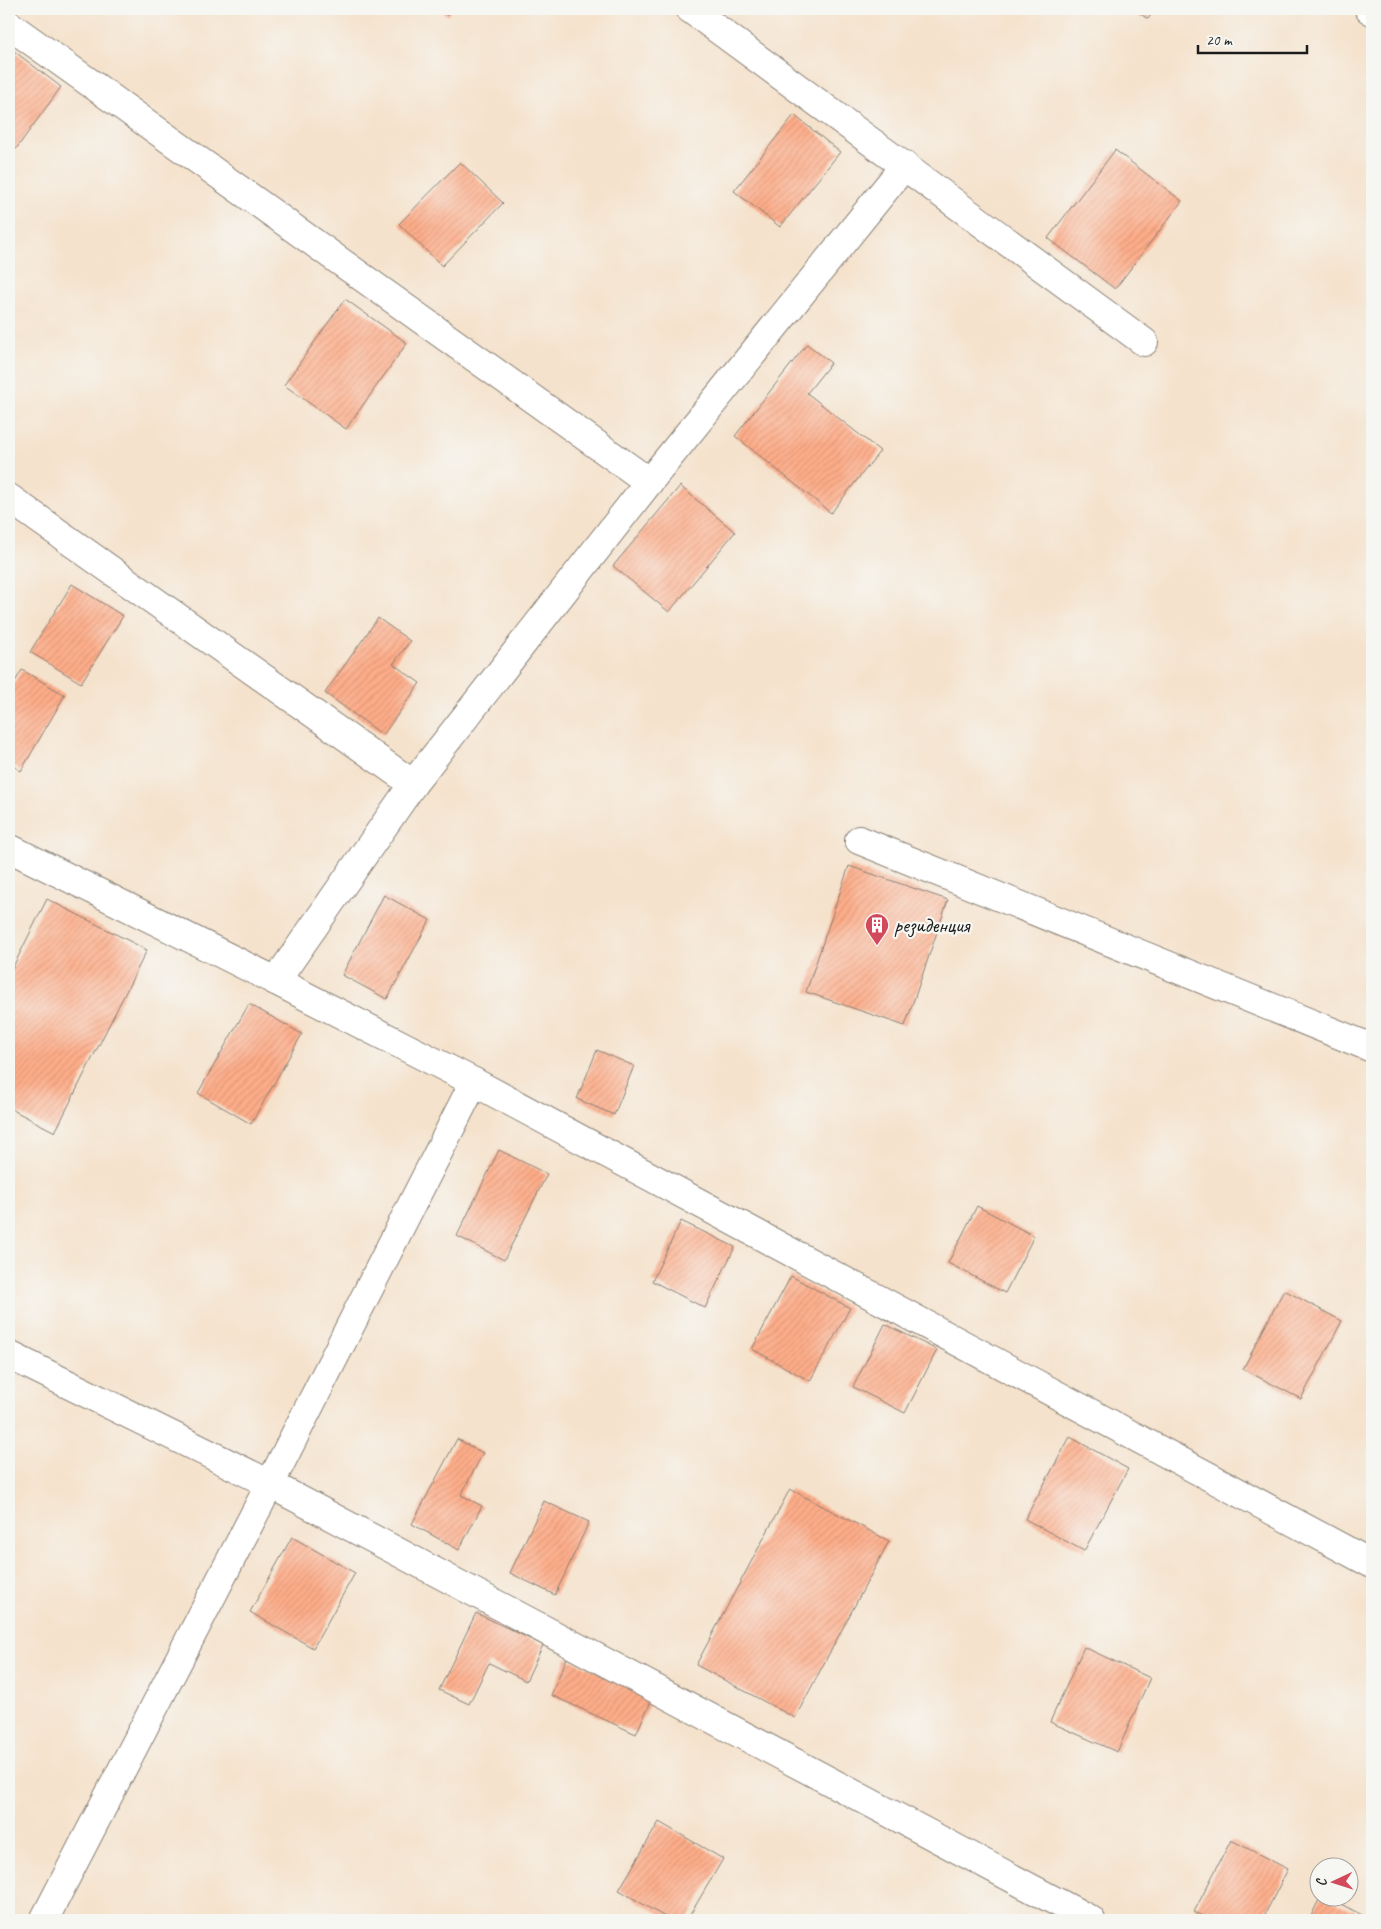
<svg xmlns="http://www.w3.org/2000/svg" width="1381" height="1929" font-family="Caveat,sans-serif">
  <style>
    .building { fill: url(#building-hatch) }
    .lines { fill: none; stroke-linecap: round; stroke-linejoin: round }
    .street-casing { stroke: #887f74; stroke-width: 30 }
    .street { stroke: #fff; stroke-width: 28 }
    .labels { text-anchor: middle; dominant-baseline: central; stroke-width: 4.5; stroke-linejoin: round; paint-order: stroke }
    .poi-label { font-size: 21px; fill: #1c1c1c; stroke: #f6f6f2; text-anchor: start }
  </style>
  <defs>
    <pattern id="building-hatch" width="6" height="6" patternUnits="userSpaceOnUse" patternTransform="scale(1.25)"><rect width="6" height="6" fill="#fead89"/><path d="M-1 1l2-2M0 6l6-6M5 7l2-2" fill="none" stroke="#d99476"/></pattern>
  </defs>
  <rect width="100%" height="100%" fill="#f6f6f2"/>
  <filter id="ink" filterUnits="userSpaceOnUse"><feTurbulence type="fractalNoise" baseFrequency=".02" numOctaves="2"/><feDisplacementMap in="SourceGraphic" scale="10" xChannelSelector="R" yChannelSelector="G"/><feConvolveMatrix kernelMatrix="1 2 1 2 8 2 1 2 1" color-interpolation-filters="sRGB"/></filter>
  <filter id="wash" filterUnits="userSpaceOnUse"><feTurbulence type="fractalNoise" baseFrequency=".0096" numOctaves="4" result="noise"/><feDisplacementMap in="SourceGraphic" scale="20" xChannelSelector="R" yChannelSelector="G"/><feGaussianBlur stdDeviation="1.12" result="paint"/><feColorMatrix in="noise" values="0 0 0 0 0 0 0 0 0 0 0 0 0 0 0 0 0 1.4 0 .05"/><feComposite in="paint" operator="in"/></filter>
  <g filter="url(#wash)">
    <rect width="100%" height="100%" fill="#f5e2cc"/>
    <g id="blocks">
      <g class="building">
        <polygon points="438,9 453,9 448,16"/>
        <polygon points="1133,9 1155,9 1148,19"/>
        <polygon points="14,51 61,87 16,149 9,144 9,58"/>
        <polygon points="794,115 840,152 780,227 734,191"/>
        <polygon points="1115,150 1182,201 1115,289 1048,238"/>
        <polygon points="460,162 503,203 442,266 399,224"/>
        <polygon points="345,299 407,343 346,429 284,385"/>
        <polygon points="807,344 831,363 807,393 880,451 831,513 735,436"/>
        <polygon points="680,486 735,532 669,612 613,566"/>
        <polygon points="72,584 123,616 81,683 30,652"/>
        <polygon points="378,618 410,641 393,664 420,683 383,735 325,693"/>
        <polygon points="22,670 65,695 21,771 9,763 9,692"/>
        <polygon points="849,866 948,900 905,1026 806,992"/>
        <polygon points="384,895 430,920 387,999 342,975"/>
        <polygon points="47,899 147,950 55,1132 9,1108 9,975"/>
        <polygon points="249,1004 302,1034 251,1124 198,1093"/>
        <polygon points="597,1050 634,1066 614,1115 577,1099"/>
        <polygon points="499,1150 547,1174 504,1260 457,1236"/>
        <polygon points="977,1206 1034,1236 1005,1293 948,1263"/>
        <polygon points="681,1221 735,1247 705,1308 652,1281"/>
        <polygon points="791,1276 850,1308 810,1381 752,1349"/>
        <polygon points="1284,1290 1342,1321 1301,1399 1243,1369"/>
        <polygon points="885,1324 937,1350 905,1413 853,1387"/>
        <polygon points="1070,1437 1128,1469 1084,1551 1025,1519"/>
        <polygon points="457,1439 483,1453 461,1495 482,1506 459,1550 412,1524"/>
        <polygon points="790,1489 889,1541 795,1718 696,1665"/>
        <polygon points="544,1501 589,1522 555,1595 510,1573"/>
        <polygon points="292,1537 355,1573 313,1648 250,1612"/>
        <polygon points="476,1613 543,1645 526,1681 489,1663 469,1704 439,1690"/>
        <polygon points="1084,1647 1150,1678 1117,1752 1050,1722"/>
        <polygon points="567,1658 653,1697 636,1734 551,1695"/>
        <polygon points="659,1822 723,1859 687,1920 670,1920 619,1890"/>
        <polygon points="1231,1840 1288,1869 1262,1920 1211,1920 1194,1912"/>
        <polygon points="1321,1896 1325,1896 1372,1920 1309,1920"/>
      </g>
    </g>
  </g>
  <g filter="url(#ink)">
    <use href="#blocks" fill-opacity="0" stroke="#887f74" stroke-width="1"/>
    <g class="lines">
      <g class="street-casing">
        <g id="street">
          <polyline points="690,9 1144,342"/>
          <polyline points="1369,9 1372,11"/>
          <polyline points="9,25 649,482"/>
          <polyline points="9,498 413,784"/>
          <polyline points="859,840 1372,1048"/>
          <polyline points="9,848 276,981 474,1082 1372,1564"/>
          <polyline points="276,981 413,784 649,482 905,165"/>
          <polyline points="9,1355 270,1484 1091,1920"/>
          <polyline points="44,1920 270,1484 474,1082"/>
        </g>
      </g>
      <use href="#street" class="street"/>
    </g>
  </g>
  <defs>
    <g id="building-pin" transform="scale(1.25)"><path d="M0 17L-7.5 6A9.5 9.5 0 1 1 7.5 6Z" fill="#d1495b" stroke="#f6f6f2"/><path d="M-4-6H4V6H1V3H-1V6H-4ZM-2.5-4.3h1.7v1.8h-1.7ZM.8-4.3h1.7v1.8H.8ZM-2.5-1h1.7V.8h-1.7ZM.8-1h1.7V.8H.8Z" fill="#fff"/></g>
  </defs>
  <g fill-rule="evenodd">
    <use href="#building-pin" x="877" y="925"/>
  </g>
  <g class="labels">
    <g class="poi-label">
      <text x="894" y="925">резиденция</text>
    </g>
  </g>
  <rect width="1381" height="1929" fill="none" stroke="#f6f6f2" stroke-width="30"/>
  <g transform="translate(1334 1882) rotate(266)"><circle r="24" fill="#f6f6f2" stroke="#9f9f9c"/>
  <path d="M0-4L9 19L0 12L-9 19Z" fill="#d1495b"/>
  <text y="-8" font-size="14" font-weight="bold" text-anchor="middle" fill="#1c1c1c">С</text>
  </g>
  <path d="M1198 45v8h109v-8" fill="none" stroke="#1c1c1c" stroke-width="2.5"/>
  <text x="1206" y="45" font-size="15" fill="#1c1c1c" stroke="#f6f6f2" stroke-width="4" paint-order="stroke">20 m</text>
</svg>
